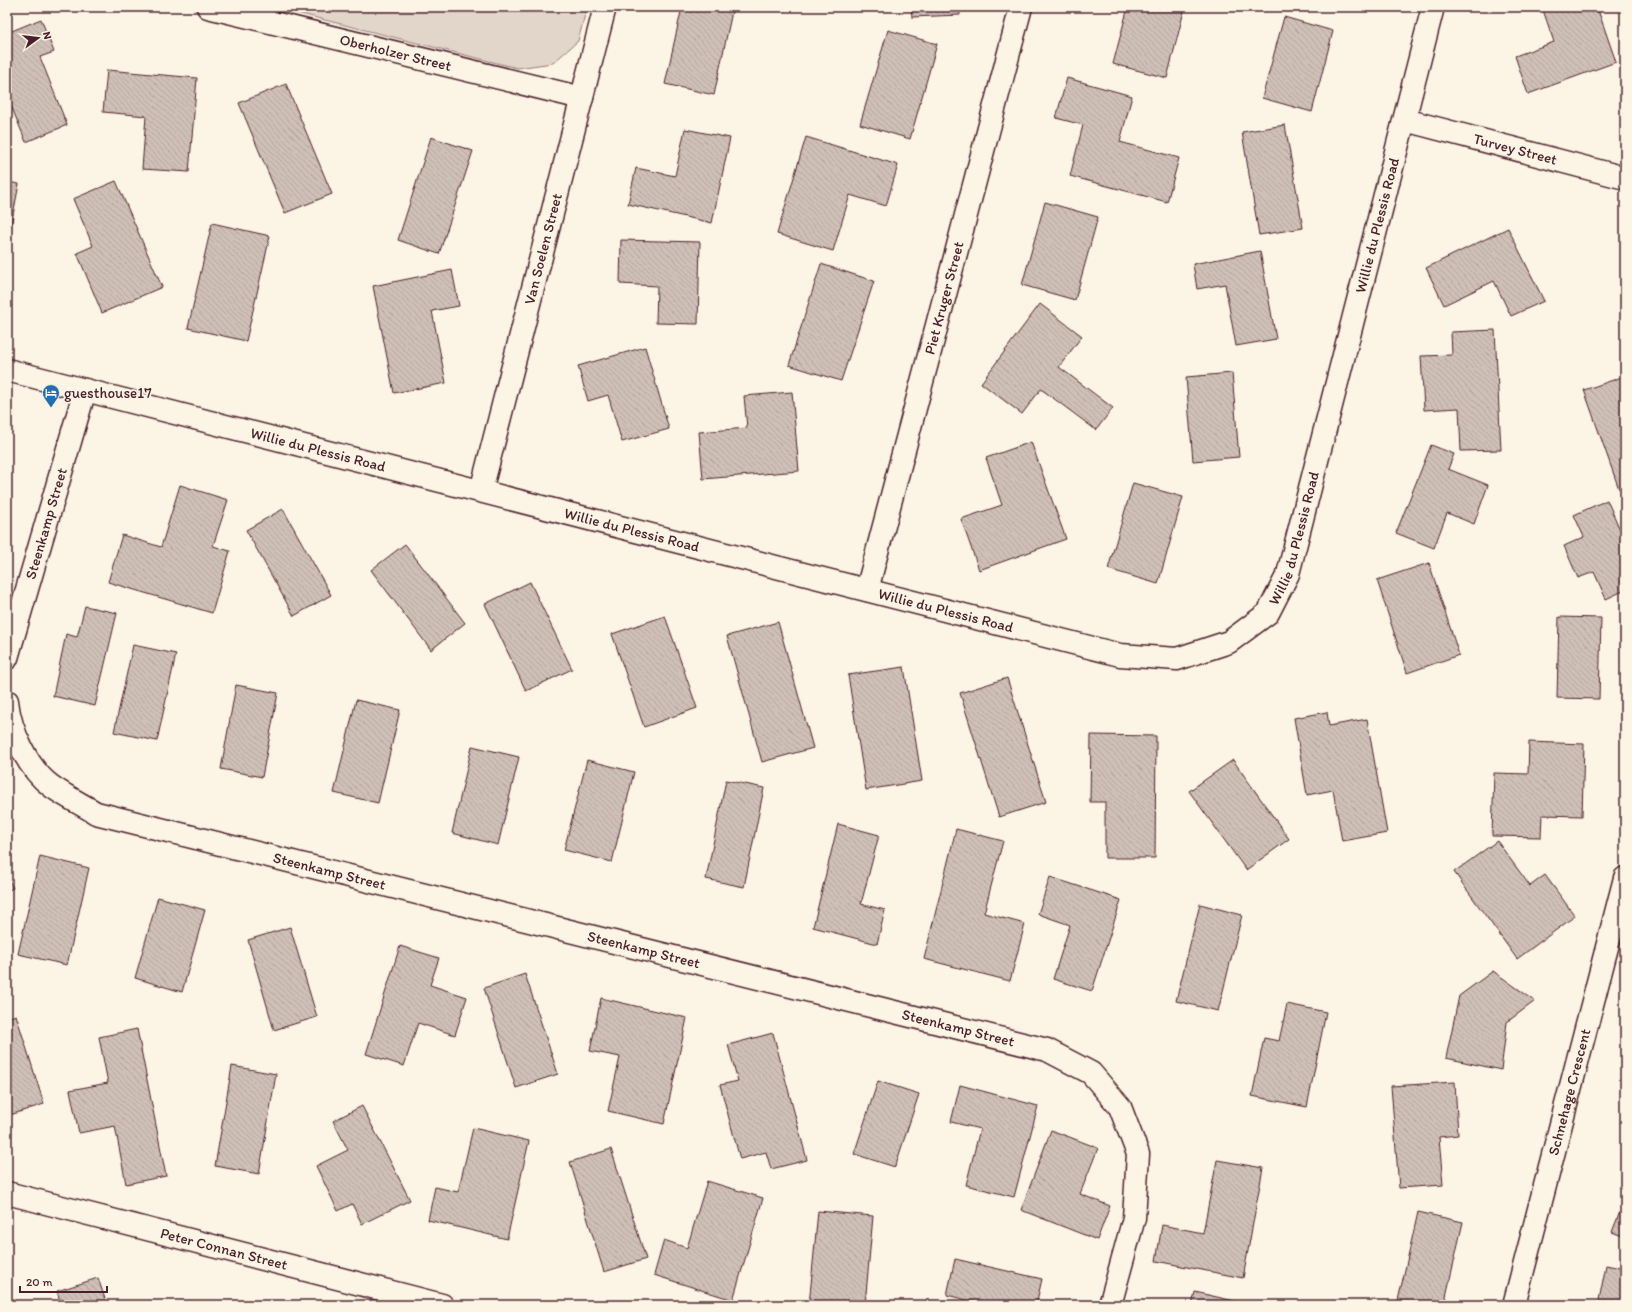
<svg xmlns="http://www.w3.org/2000/svg" width="1632" height="1312" font-family="Itim,sans-serif">
  <style>
    .park { fill: #e2d5ca; stroke: #967a7a }
    .building { fill: url(#building-back-hatch); stroke: #4a1f2b }
    .lines { fill: none; stroke-linecap: round; stroke-linejoin: round }
    .street-casing { stroke: #4a1f2b; stroke-width: 25 }
    .street { stroke: #fcf5e5; stroke-width: 22 }
    .labels { text-anchor: middle; dominant-baseline: central; stroke-width: 3.5; stroke-linejoin: round; paint-order: stroke }
    .street-label { font-size: 15px; fill: #4a1f2b; stroke: #fcf5e5 }
    .poi-label { font-size: 15px; fill: #4a1f2b; stroke: #fcf5e5; text-anchor: start }
  </style>
  <defs>
    <pattern id="building-back-hatch" width="6" height="6" patternUnits="userSpaceOnUse"><rect width="6" height="6" fill="#cfc0b7"/><path d="M-1 5l2 2M0 0l6 6M5-1l2 2" fill="none" stroke="#b3a59e"/></pattern>
  </defs>
  <rect width="100%" height="100%" fill="#fcf5e5"/>
  <filter id="ink" filterUnits="userSpaceOnUse"><feTurbulence type="fractalNoise" baseFrequency=".025" numOctaves="2"/><feDisplacementMap in="SourceGraphic" scale="8" xChannelSelector="R" yChannelSelector="G"/><feConvolveMatrix kernelMatrix="1 2 1 2 8 2 1 2 1" color-interpolation-filters="sRGB"/></filter>
  <g filter="url(#ink)">
    <polygon class="park" points="273,7 587,7 578,41 553,63 517,68"/>
    <g class="building">
      <polygon points="682,7 733,7 714,95 665,84"/>
      <polygon points="911,7 959,7 960,15 912,17"/>
      <polygon points="1128,7 1185,7 1167,78 1113,64"/>
      <polygon points="1551,7 1597,7 1616,62 1528,94 1515,56 1554,42 1543,10"/>
      <polygon points="1284,17 1333,31 1312,112 1262,98"/>
      <polygon points="41,19 54,52 40,57 67,125 26,142 7,96 7,33"/>
      <polygon points="888,30 937,44 910,139 860,124"/>
      <polygon points="107,70 197,78 189,172 142,169 146,116 103,112"/>
      <polygon points="1067,78 1132,96 1120,142 1179,158 1167,202 1070,176 1083,125 1056,118"/>
      <polygon points="286,84 332,194 285,213 239,103"/>
      <polygon points="1285,125 1303,228 1259,235 1242,132"/>
      <polygon points="685,129 730,138 712,223 628,204 636,168 675,176"/>
      <polygon points="431,137 473,151 439,254 398,240"/>
      <polygon points="806,137 898,165 886,206 850,195 833,251 777,234"/>
      <polygon points="116,181 162,287 102,313 77,253 93,246 73,199"/>
      <polygon points="7,182 19,184 7,246"/>
      <polygon points="1045,202 1098,217 1075,300 1022,285"/>
      <polygon points="212,223 270,236 246,341 188,328"/>
      <polygon points="1508,228 1544,301 1511,316 1494,281 1444,305 1426,268"/>
      <polygon points="621,240 700,242 698,324 656,323 657,286 620,284"/>
      <polygon points="1260,251 1276,339 1236,346 1225,284 1197,289 1193,264"/>
      <polygon points="821,264 874,281 841,381 789,365"/>
      <polygon points="452,270 459,306 432,311 446,383 394,393 373,286"/>
      <polygon points="1040,304 1082,336 1059,367 1113,408 1096,430 1041,389 1022,414 981,383"/>
      <polygon points="1495,330 1501,450 1461,451 1459,408 1424,410 1421,356 1452,355 1451,332"/>
      <polygon points="645,347 669,429 622,442 608,395 588,401 578,366"/>
      <polygon points="1232,373 1239,457 1193,461 1186,377"/>
      <polygon points="1625,376 1625,486 1619,489 1584,390"/>
      <polygon points="792,392 799,471 703,479 699,432 747,428 744,396"/>
      <polygon points="1031,442 1066,539 979,570 961,519 1002,505 986,458"/>
      <polygon points="1431,445 1454,454 1448,469 1488,485 1474,524 1447,513 1434,548 1396,533"/>
      <polygon points="1133,483 1183,497 1158,584 1108,569"/>
      <polygon points="180,485 228,500 213,546 230,551 212,613 108,582 122,535 161,547"/>
      <polygon points="1607,500 1625,541 1625,590 1606,599 1594,572 1578,578 1564,546 1584,537 1574,515"/>
      <polygon points="283,509 331,595 294,616 246,530"/>
      <polygon points="405,544 465,623 431,650 371,570"/>
      <polygon points="1429,563 1459,655 1407,673 1377,580"/>
      <polygon points="530,582 572,669 526,691 485,604"/>
      <polygon points="85,606 117,613 95,706 53,696 66,634 77,637"/>
      <polygon points="665,616 697,708 644,727 612,634"/>
      <polygon points="1559,617 1601,618 1599,699 1557,698"/>
      <polygon points="778,622 813,748 762,762 727,636"/>
      <polygon points="133,645 176,654 157,741 114,732"/>
      <polygon points="904,667 922,781 866,790 848,675"/>
      <polygon points="1007,678 1046,802 999,817 960,693"/>
      <polygon points="236,685 278,693 262,777 221,769"/>
      <polygon points="356,700 400,710 378,803 334,793"/>
      <polygon points="1327,712 1329,726 1367,719 1387,833 1342,841 1333,790 1307,795 1294,718"/>
      <polygon points="1091,735 1156,736 1155,858 1105,858 1105,802 1090,802"/>
      <polygon points="1529,742 1584,744 1582,816 1542,815 1541,837 1492,836 1494,773 1528,774"/>
      <polygon points="472,746 519,757 498,845 452,833"/>
      <polygon points="587,760 634,772 612,862 564,850"/>
      <polygon points="1233,760 1289,839 1246,870 1189,791"/>
      <polygon points="726,780 764,788 744,887 706,879"/>
      <polygon points="838,824 879,835 861,904 885,910 877,944 813,927"/>
      <polygon points="956,829 1003,841 984,913 1025,924 1010,981 924,959"/>
      <polygon points="1497,841 1530,886 1545,875 1575,916 1517,959 1454,872"/>
      <polygon points="40,856 89,868 67,965 18,954"/>
      <polygon points="7,876 13,888 7,891"/>
      <polygon points="1050,877 1121,900 1092,991 1053,979 1070,925 1038,914"/>
      <polygon points="158,897 205,910 182,992 135,978"/>
      <polygon points="1200,904 1242,915 1218,1011 1176,1001"/>
      <polygon points="290,927 317,1017 274,1030 248,940"/>
      <polygon points="400,946 439,958 430,985 467,997 455,1035 418,1023 404,1066 366,1054"/>
      <polygon points="1493,971 1535,1001 1507,1022 1501,1070 1446,1058 1459,996"/>
      <polygon points="525,974 558,1074 516,1088 484,988"/>
      <polygon points="601,998 687,1018 664,1124 608,1111 620,1057 590,1051"/>
      <polygon points="1287,1004 1326,1012 1307,1107 1252,1096 1264,1038 1279,1041"/>
      <polygon points="16,1015 44,1104 7,1116 7,1018"/>
      <polygon points="137,1029 166,1176 126,1184 115,1126 79,1133 70,1090 108,1083 99,1037"/>
      <polygon points="773,1033 807,1160 771,1169 766,1152 740,1159 720,1085 738,1081 728,1045"/>
      <polygon points="232,1066 276,1074 259,1174 215,1166"/>
      <polygon points="878,1081 919,1094 895,1167 854,1154"/>
      <polygon points="1455,1082 1458,1135 1439,1137 1443,1185 1399,1188 1391,1086"/>
      <polygon points="960,1085 1038,1106 1014,1197 966,1185 980,1129 951,1122"/>
      <polygon points="362,1106 410,1200 362,1224 352,1204 338,1211 316,1166 348,1150 333,1121"/>
      <polygon points="473,1128 529,1141 507,1239 428,1220 435,1187 458,1192"/>
      <polygon points="1051,1130 1098,1148 1080,1194 1110,1206 1097,1240 1021,1210"/>
      <polygon points="611,1149 646,1259 604,1272 570,1162"/>
      <polygon points="1217,1160 1263,1168 1243,1278 1156,1261 1162,1225 1203,1233"/>
      <polygon points="707,1181 763,1198 733,1300 654,1275 664,1240 687,1248"/>
      <polygon points="1625,1199 1625,1237 1612,1232"/>
      <polygon points="818,1211 873,1216 865,1305 809,1305"/>
      <polygon points="1418,1212 1463,1222 1444,1305 1397,1305"/>
      <polygon points="955,1259 1042,1279 1036,1305 986,1305 947,1295"/>
      <polygon points="1606,1265 1625,1269 1625,1305 1598,1305"/>
      <polygon points="98,1278 107,1305 61,1305 57,1291"/>
      <polygon points="1195,1292 1252,1305 1192,1305"/>
    </g>
    <g class="lines">
      <g class="street-casing">
        <g id="street">
          <path id="s1" d="M208 7 582 98"/>
          <path id="s2" d="M1405 120 1625 178"/>
          <path id="s3" d="M7 370 1120 655 1177 659 1229 642 1268 613 1288 574 1433 7"/>
          <path id="s4" d="M481 491 605 7"/>
          <path id="s5" d="M867 590 1021 7"/>
          <path id="s6" d="M7 658 85 390"/>
          <path id="s7" d="M7 701C10 730 27 768 51 786 65 796 81 804 96 813L1047 1050 1091 1073 1120 1107 1138 1154 1134 1218 1110 1305"/>
          <path id="s8" d="M7 1193 442 1305"/>
          <path id="s9" d="M1514 1305 1625 878"/>
        </g>
      </g>
      <use href="#street" class="street"/>
    </g>
  </g>
  <defs>
    <g id="hotel-pin" transform="scale(0.9)"><path d="M0 17L-7.5 6A9.5 9.5 0 1 1 7.5 6Z" fill="#1f6fb2" stroke="#fcf5e5"/><path d="M-6-4.5h1.5V1H6V5H4.5V3h-9V5H-6ZM-4 0a1.8 1.8 0 1 1 3.6 0ZM.5 0V-2.5h3Q6-2.5 6 0Z" fill="#fff"/></g>
  </defs>
  <g fill-rule="evenodd">
    <use href="#hotel-pin" x="51" y="393"/>
  </g>
  <g class="labels">
    <g class="street-label">
      <text stroke="none"><textPath href="#s1" startOffset="193">Oberholzer Street</textPath></text>
      <text stroke="none"><textPath href="#s2" startOffset="114">Turvey Street</textPath></text>
      <text stroke="none"><textPath href="#s3" startOffset="1713">Willie du Plessis Road</textPath></text>
      <text stroke="none"><textPath href="#s4" startOffset="250">Van Soelen Street</textPath></text>
      <text stroke="none"><textPath href="#s5" startOffset="302">Piet Kruger Street</textPath></text>
      <text stroke="none"><textPath href="#s3" startOffset="321">Willie du Plessis Road</textPath></text>
      <text stroke="none"><textPath href="#s6" startOffset="140">Steenkamp Street</textPath></text>
      <text stroke="none"><textPath href="#s3" startOffset="645">Willie du Plessis Road</textPath></text>
      <text stroke="none"><textPath href="#s3" startOffset="1389">Willie du Plessis Road</textPath></text>
      <text stroke="none"><textPath href="#s3" startOffset="969">Willie du Plessis Road</textPath></text>
      <text stroke="none"><textPath href="#s7" startOffset="391">Steenkamp Street</textPath></text>
      <text stroke="none"><textPath href="#s7" startOffset="715">Steenkamp Street</textPath></text>
      <text stroke="none"><textPath href="#s7" startOffset="1039">Steenkamp Street</textPath></text>
      <text stroke="none"><textPath href="#s9" startOffset="220">Schnehage Crescent</textPath></text>
      <text stroke="none"><textPath href="#s8" startOffset="224">Peter Connan Street</textPath></text>
    </g>
    <g class="poi-label">
      <text x="64" y="393">guesthouse17</text>
    </g>
  </g>
  <rect width="1632" height="1312" fill="none" stroke="#fcf5e5" stroke-width="24"/>
  <rect x="12" y="12" width="1608" height="1288" fill="none" stroke="#4a1f2b" stroke-width="1.5" filter="url(#ink)"/>
  <g transform="translate(38 38) rotate(75)" stroke="#fcf5e5" stroke-width="3" paint-order="stroke">
  <path d="M0-3L7 15L0 10L-7 15Z" fill="#4a1f2b"/>
  <text y="-6" font-size="11" font-weight="bold" text-anchor="middle" fill="#4a1f2b">N</text>
  </g>
  <path d="M20 1286v6h87v-6" fill="none" stroke="#4a1f2b" stroke-width="2"/>
  <text x="26" y="1286" font-size="12" fill="#4a1f2b" stroke="#fcf5e5" stroke-width="3" paint-order="stroke">20 m</text>
</svg>
